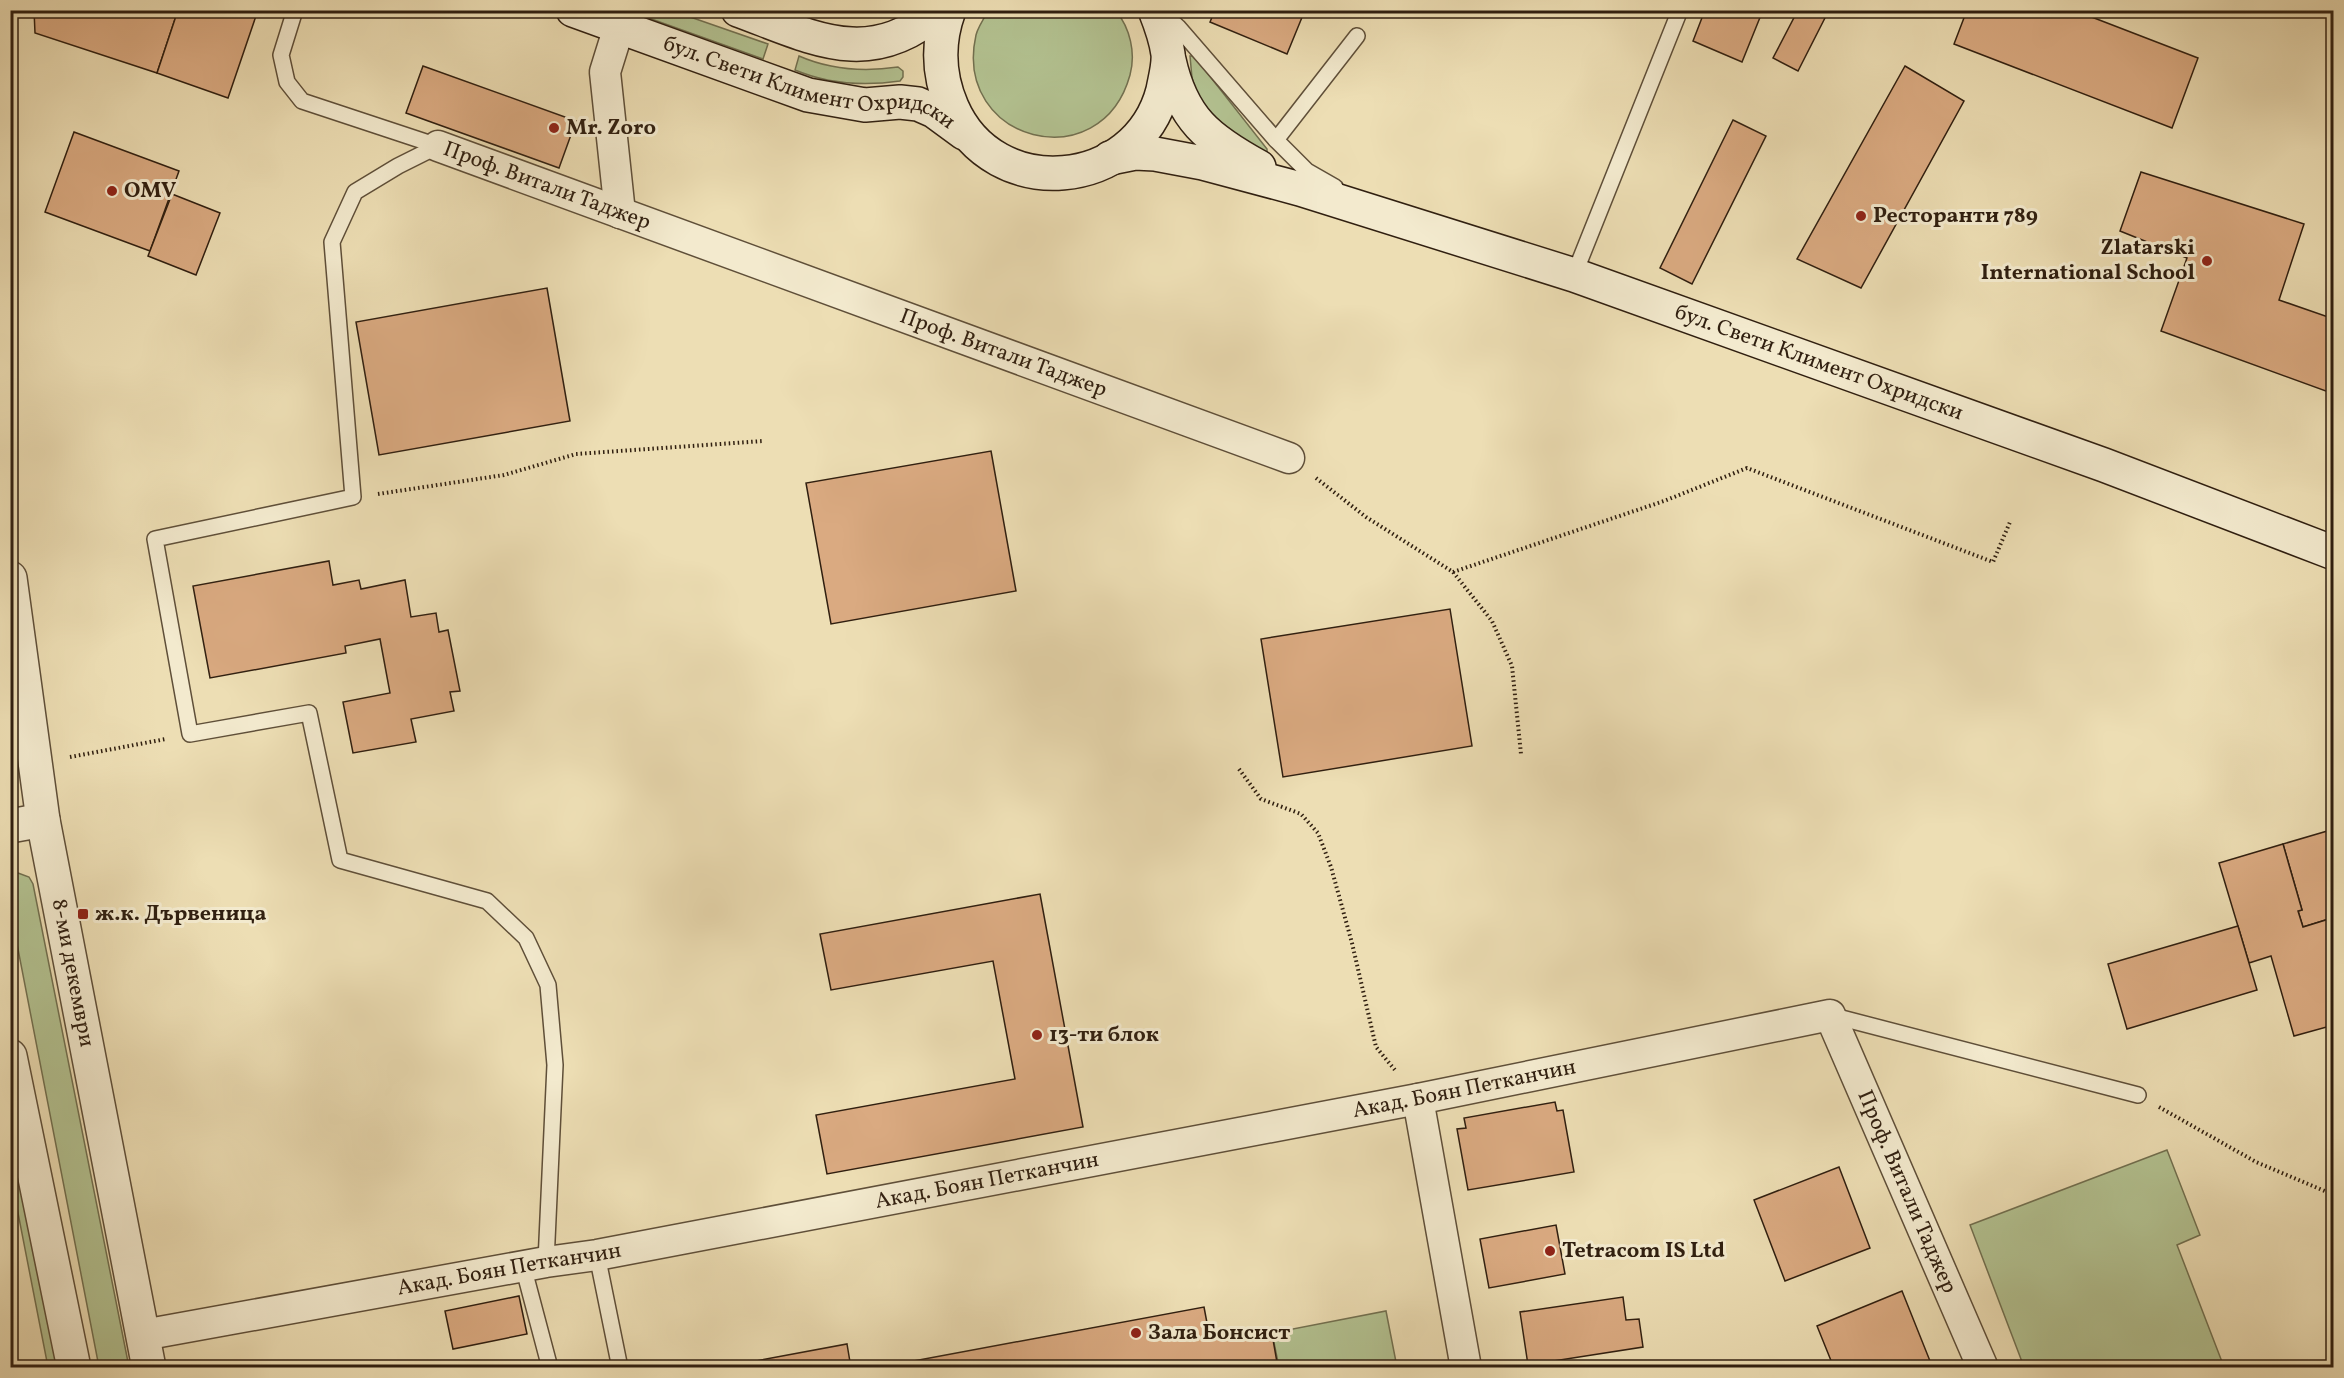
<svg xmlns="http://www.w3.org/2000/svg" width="2344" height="1378" font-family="Vollkorn,serif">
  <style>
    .green { fill: #b3c291; stroke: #727050; stroke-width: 1.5 }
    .building { fill: #daaa81; stroke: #301f10; stroke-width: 1.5 }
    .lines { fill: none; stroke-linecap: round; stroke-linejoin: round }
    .service-casing { stroke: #5f4f39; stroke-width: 18 }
    .minor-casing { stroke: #5f4f39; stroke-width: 33 }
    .tertiary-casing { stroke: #5f4f39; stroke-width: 36 }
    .secondary-casing { stroke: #301f10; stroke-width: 36 }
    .path { stroke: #301f10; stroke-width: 4; stroke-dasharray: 1.5 3; stroke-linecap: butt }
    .service { stroke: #f3eace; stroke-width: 15 }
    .minor { stroke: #f3eace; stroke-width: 30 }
    .tertiary { stroke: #f3eace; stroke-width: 33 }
    .secondary { stroke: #f3eace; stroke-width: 33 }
    .poi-dot { fill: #8f2418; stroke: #f3eace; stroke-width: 2 }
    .labels { text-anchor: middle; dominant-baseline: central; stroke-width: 6; stroke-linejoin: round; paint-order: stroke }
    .street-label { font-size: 22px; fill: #301f10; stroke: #f3eace }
    .poi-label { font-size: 22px; font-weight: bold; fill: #301f10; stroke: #f3eace; text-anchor: start }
  </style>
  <rect width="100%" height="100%" fill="#eddeb4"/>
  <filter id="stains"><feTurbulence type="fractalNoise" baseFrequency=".00333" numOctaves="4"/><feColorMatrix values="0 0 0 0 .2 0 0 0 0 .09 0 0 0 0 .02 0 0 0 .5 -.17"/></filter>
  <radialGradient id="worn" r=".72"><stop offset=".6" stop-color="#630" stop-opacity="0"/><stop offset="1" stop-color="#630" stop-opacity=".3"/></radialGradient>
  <g class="green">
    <path d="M989 10 1116 11C1130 28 1136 53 1130 75 1101 180 952 142 976 35 978 27 984 18 989 10Z"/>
    <polygon points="629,11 673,11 768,44 763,59"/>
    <path d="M799 56C831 70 864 72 898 67L903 71V77L900 81C865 86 828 84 795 70Z"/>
    <polygon points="1190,56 1194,56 1267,149 1267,152 1265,154 1224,134 1197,95 1192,78"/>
    <polygon points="18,873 29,877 33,884 129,1367 99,1367 11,913 11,876"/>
    <polygon points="10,1121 59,1367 48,1367 11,1177"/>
    <polygon points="2167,1150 2200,1235 2177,1245 2224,1367 2024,1367 1970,1225"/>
    <polygon points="1386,1311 1397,1367 1279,1367 1272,1333"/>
  </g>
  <g class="building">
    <polygon points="34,10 178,10 157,73 35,33"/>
    <polygon points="178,10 258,10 228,98 157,73"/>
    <polygon points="1215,10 1305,10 1287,54 1210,22"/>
    <polygon points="1705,10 1763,10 1742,62 1693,41"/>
    <polygon points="1798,10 1829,10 1798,71 1773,58"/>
    <polygon points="1967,10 2091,10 2089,16 2198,58 2172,128 1954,44"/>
    <polygon points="423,66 576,121 559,168 406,113"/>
    <polygon points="1905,66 1964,101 1861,288 1797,259"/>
    <polygon points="1733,120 1766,136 1692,284 1660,268"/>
    <polygon points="74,132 179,171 150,251 45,212"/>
    <polygon points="2141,172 2304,224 2279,300 2334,319 2334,394 2161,331 2187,258 2120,231"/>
    <polygon points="172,194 220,213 196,275 148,256"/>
    <polygon points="547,288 570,421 379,455 356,322"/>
    <polygon points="991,451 1016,591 831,624 806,483"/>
    <polygon points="329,561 333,585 359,580 361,589 405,580 411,617 436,613 439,632 448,630 460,691 450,692 454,711 411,719 416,742 353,753 343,702 390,693 380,639 345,646 346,653 210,678 193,586"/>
    <polygon points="1450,609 1472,746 1283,777 1261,639"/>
    <polygon points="2334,829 2334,933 2329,919 2303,927 2298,911 2302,910 2283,844"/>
    <polygon points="2283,844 2302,910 2298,911 2303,927 2329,919 2334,933 2334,1025 2294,1036 2271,956 2249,963 2219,863"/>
    <polygon points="1040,894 1083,1127 827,1174 816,1115 1015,1079 993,961 831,990 820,934"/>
    <polygon points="2238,926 2257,990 2127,1029 2108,964"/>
    <polygon points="1555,1102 1557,1111 1563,1110 1574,1172 1468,1190 1457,1129 1466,1128 1464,1118"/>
    <polygon points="1839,1167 1870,1248 1785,1281 1754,1200"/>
    <polygon points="1556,1225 1565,1274 1489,1288 1480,1239"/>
    <polygon points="1902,1291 1932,1366 1834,1368 1817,1326"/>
    <polygon points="519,1296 527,1334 453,1349 445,1311"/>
    <polygon points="1623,1297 1626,1320 1639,1319 1643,1347 1528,1365 1520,1312"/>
    <polygon points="1204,1307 1210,1339 1271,1328 1278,1368 876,1368"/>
    <polygon points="847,1344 851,1368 718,1368"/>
  </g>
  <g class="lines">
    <g class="service-casing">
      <g id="service">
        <polyline points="295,10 281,55 287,82 302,101 438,146"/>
        <polyline points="1165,15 1178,27 1276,140 1307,171 1335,187"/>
        <polyline points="1276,140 1357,36"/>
        <polyline points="438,146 398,166 355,192 332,242 353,497 155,539 190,734 309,713 340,860 487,901 526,938 548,985 555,1065 546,1262"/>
        <polyline points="1574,275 1680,10"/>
        <polyline points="1830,1015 2138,1095"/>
        <polyline points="597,1255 620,1368"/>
        <polyline points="523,1266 550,1368"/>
      </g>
    </g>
    <g class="minor-casing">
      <g id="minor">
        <polyline points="619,27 605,72 620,213"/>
        <path id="s1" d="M438 146 1289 458"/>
        <polyline points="1418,1099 1466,1368"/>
        <path id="s2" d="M143 1335 546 1262 597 1255 1418 1099 1830 1015 1983 1368"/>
      </g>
    </g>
    <g class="tertiary-casing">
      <g id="tertiary">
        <path id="s3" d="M10 578 43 820 149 1368"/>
        <polyline points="10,826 43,820"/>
        <polyline points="10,1056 74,1368"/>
      </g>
    </g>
    <g class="secondary-casing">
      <g id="secondary">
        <path id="s4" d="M573 10 808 95 865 105 900 102 918 104 934 111 964 133"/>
        <path d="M738 10C812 37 869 71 939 10"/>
        <path d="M949 10C937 43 938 75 952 107 994 204 1137 191 1163 90 1165 79 1169 65 1168 54 1166 39 1161 25 1155 10"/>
        <path d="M1169 60C1182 119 1208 139 1259 167"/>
        <path id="s5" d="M1110 158 1135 153 1155 154 1203 163 1300 189 1574 275 2104 465 2334 553"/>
      </g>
    </g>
    <g class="path">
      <polyline points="1316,478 1366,517 1453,572 1492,621 1512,666 1521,754"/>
      <polyline points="378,494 504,475 576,454 763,441"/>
      <polyline points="1453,572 1664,501 1747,468 1993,562 2010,522"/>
      <polyline points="70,757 166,739"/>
      <polyline points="1239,769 1261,799 1301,814 1318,833 1331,867 1352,943 1376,1047 1395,1070"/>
      <polyline points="2159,1107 2256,1162 2334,1195"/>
    </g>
    <use href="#service" class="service"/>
    <use href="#minor" class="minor"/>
    <use href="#tertiary" class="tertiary"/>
    <use href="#secondary" class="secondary"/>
  </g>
  <g class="poi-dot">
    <circle cx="554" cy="128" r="6"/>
    <circle cx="112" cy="191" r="6"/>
    <circle cx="1861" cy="216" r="6"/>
    <circle cx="2207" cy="261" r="6"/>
    <rect x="77" y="908" width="12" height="12" rx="3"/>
    <circle cx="1037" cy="1035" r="6"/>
    <circle cx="1550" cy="1251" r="6"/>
    <circle cx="1136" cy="1333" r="6"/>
  </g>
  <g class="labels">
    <g class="street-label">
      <text stroke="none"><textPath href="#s4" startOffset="249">бул. Свети Климент Охридски</textPath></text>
      <text stroke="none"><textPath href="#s1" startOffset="116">Проф. Витали Таджер</textPath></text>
      <text stroke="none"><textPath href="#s1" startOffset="602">Проф. Витали Таджер</textPath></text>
      <text stroke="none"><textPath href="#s5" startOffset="742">бул. Свети Климент Охридски</textPath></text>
      <text stroke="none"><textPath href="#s3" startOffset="400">8-ми декември</textPath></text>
      <text stroke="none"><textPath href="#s2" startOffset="1344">Акад. Боян Петканчин</textPath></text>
      <text stroke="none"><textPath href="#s2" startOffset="858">Акад. Боян Петканчин</textPath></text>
      <text stroke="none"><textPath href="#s2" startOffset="1910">Проф. Витали Таджер</textPath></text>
      <text stroke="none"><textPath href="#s2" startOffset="372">Акад. Боян Петканчин</textPath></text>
    </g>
    <g class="poi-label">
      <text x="566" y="128">Mr. Zoro</text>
      <text x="124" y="191">OMV</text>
      <text x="1873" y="216">Ресторанти 789</text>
      <text x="2195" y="248" text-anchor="end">Zlatarski<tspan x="2195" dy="25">International School</tspan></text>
      <text x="95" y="914">ж.к. Дървеница</text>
      <text x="1049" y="1035">13-ти блок</text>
      <text x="1562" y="1251">Tetracom IS Ltd</text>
      <text x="1148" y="1333">Зала Бонсист</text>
    </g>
  </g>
  <rect width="2344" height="1378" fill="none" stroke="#eddeb4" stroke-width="36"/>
  <rect x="12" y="12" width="2320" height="1354" fill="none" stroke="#301f10" stroke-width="3"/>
  <rect x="18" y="18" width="2308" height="1342" fill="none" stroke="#301f10" stroke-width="1.5"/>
  <rect width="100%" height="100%" filter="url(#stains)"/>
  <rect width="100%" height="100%" fill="url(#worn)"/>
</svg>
